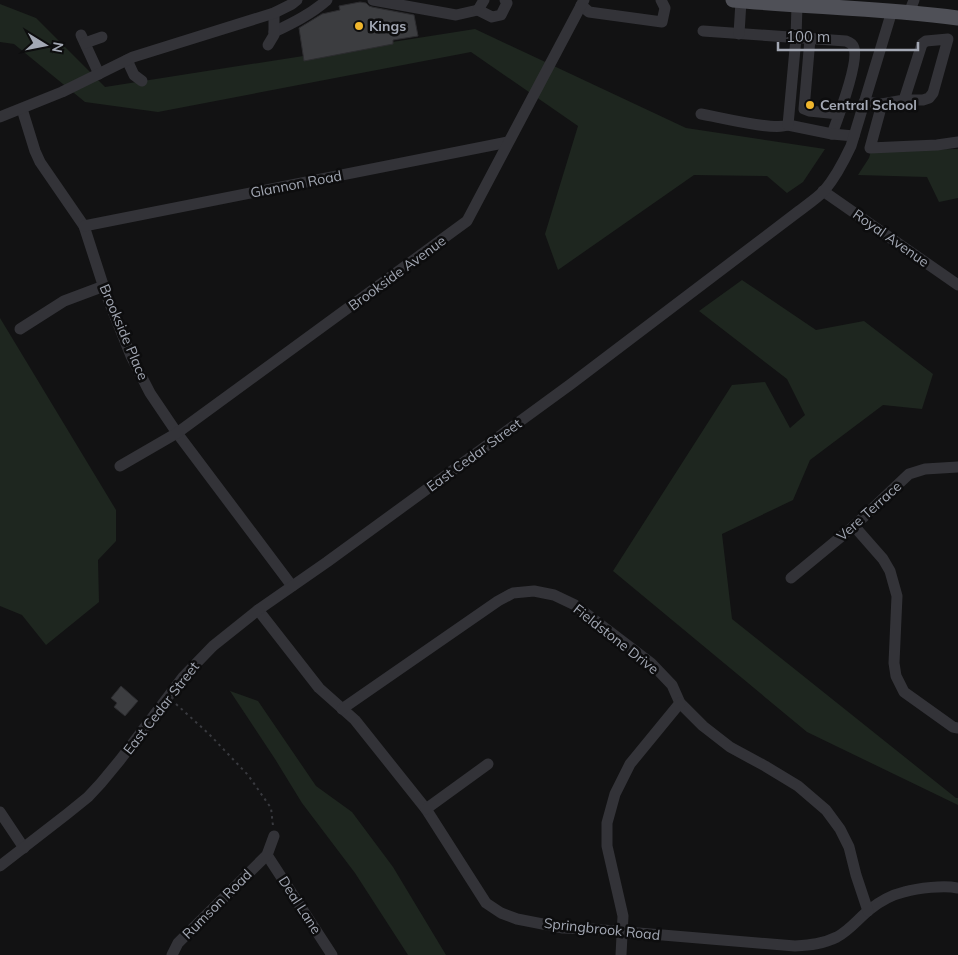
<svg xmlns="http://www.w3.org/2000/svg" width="958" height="955" font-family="Mulish,sans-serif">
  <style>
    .green { fill: #1e261f }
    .building { fill: #3c3d40; stroke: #2c2c2f }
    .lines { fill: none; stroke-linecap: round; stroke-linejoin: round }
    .path { stroke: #393a3f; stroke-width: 2; stroke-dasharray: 2.5 4; stroke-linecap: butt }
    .minor { stroke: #333338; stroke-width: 11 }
    .major { stroke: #4f5057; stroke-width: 15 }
    .poi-dot { fill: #f0b62d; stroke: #0d0d0e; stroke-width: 2 }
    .labels { text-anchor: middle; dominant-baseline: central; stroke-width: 5; stroke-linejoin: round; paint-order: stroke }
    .poi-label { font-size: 14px; font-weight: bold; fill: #a3a8b4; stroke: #0d0d0e; text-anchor: start }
    .street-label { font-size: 14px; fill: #a3a8b4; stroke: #0d0d0e }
  </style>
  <rect width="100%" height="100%" fill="#121213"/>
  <g class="green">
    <polygon points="0,4 36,18 105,87 475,29 686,128 825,149 803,182 787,193 767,176 694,175 558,270 545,234 578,126 471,52 158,112 85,102 14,44 0,42"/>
    <polygon points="958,149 958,198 939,202 927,177 858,175 869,158 871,151"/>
    <polygon points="742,280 816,330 864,321 933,374 922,409 883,405 810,460 793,500 722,534 732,619 956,798 958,798 958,805 807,732 613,571 732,385 765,382 790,428 805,415 787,379 699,311"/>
    <polygon points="0,318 116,510 116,541 98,560 99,602 46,645 22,615 0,606"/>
    <polygon points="230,691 258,701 316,786 352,812 393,867 446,955 408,955 355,873 302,803 275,759"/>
  </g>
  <g class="building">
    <polygon points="360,2 366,3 369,6 372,7 414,15 418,36 393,40 393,44 304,61 299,28 322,14 340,10 339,6"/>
    <polygon points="121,686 138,701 125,716 114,707 117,703 111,698"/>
  </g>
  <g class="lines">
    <polyline class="path" points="176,704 209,734 248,775 271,808 273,826"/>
    <g class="minor">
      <polyline points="373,0 456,15 478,10"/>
      <polyline points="484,0 478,10 492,17 501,15 507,3 505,0"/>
      <polyline points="581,5 589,12 662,22 665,8 661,0"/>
      <polyline points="909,13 914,0"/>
      <path d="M703 31 846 41C849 42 853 44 854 48 859 62 838 118 832 134"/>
      <path d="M274 32C293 23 311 14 327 0"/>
      <polyline points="739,34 741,1"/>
      <polyline points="81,35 99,74"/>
      <polyline points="810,39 804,109 809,111 839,114"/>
      <polyline points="85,43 102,37"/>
      <polyline points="268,45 274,35 274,13"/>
      <polyline points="127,60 134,75 142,81"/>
      <polyline points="864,102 882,104 904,100 923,100 929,98 933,93 948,39 926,41 922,44 904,100"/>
      <polyline points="882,104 870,148 937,145 958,142"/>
      <polyline points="22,109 35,151 40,162 84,226 106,294 131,356 150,393 177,433 292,586"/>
      <path d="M701 114C719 117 773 131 788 125L832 134 854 136"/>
      <polyline points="0,117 62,92 133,57 274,13 292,4 297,0"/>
      <polyline points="788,125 796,38 797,5"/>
      <polyline points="823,191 958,285"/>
      <polyline points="84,226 508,142"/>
      <polyline points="20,329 64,301 104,286"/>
      <polyline points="120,466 177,433 467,221 584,0"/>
      <polyline points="854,526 883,559 890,571 897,596 894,663 896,676 904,692 953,727 958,728"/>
      <polyline points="791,578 854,526 909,474 925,469 958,467"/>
      <path d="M258 610 319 688 355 720 426 809 486 903 501 913 517 919 563 928 591 929 795 946C810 945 823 944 837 937 850 930 858 919 869 910 879 902 891 895 904 892 918 888 944 885 958 888"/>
      <polyline points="342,709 498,601 513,593 534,591 554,595 575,605 651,663 672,685 680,703 703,726 730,747 765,766 798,786 826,810 840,829 849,847 856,875 868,911"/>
      <polyline points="426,809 488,764"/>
      <polyline points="0,812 24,848"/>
      <polyline points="267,855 332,955"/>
      <path d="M0 866 67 814 88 797 101 783 120 760 183 677 213 646 258 610 327 562 571 384 799 211C807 205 817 198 824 191 835 178 844 161 851 146L892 11"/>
      <polyline points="172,955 178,943 267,855 274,836"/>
      <polyline points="621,955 623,916 607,846 607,823 615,794 630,764 680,703"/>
    </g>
    <path class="major" d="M733 0C808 7 884 8 958 18"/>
  </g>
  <g class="poi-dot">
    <circle cx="359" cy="26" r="5"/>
    <circle cx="810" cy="105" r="5"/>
  </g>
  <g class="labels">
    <g class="poi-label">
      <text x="369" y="26">Kings</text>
      <text x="820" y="105">Central School</text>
    </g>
    <g class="street-label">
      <text transform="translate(296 184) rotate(-11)">Glannon Road</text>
      <text transform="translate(891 238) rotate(35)">Royal Avenue</text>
      <text transform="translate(397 273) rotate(-36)">Brookside Avenue</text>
      <text transform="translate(124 332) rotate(67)">Brookside Place</text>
      <text transform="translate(474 455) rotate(-36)">East Cedar Street</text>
      <text transform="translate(869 511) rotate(-42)">Vere Terrace</text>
      <text transform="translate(616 639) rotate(38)">Fieldstone Drive</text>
      <text transform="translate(161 708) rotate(-52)">East Cedar Street</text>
      <text transform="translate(217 904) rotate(-45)">Rumson Road</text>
      <text transform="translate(300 905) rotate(57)">Deal Lane</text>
      <text transform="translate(602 929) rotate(6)">Springbrook Road</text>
    </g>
  </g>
  <g transform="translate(45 45) rotate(100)" stroke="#0d0d0e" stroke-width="4" paint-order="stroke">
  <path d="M0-4L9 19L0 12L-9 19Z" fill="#a3a8b4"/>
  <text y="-8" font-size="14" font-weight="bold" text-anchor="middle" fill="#a3a8b4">N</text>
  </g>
  <path d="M778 42v8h140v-8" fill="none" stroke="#a3a8b4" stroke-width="2.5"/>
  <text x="786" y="42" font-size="15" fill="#a3a8b4" stroke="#0d0d0e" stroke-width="4" paint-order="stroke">100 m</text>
</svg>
